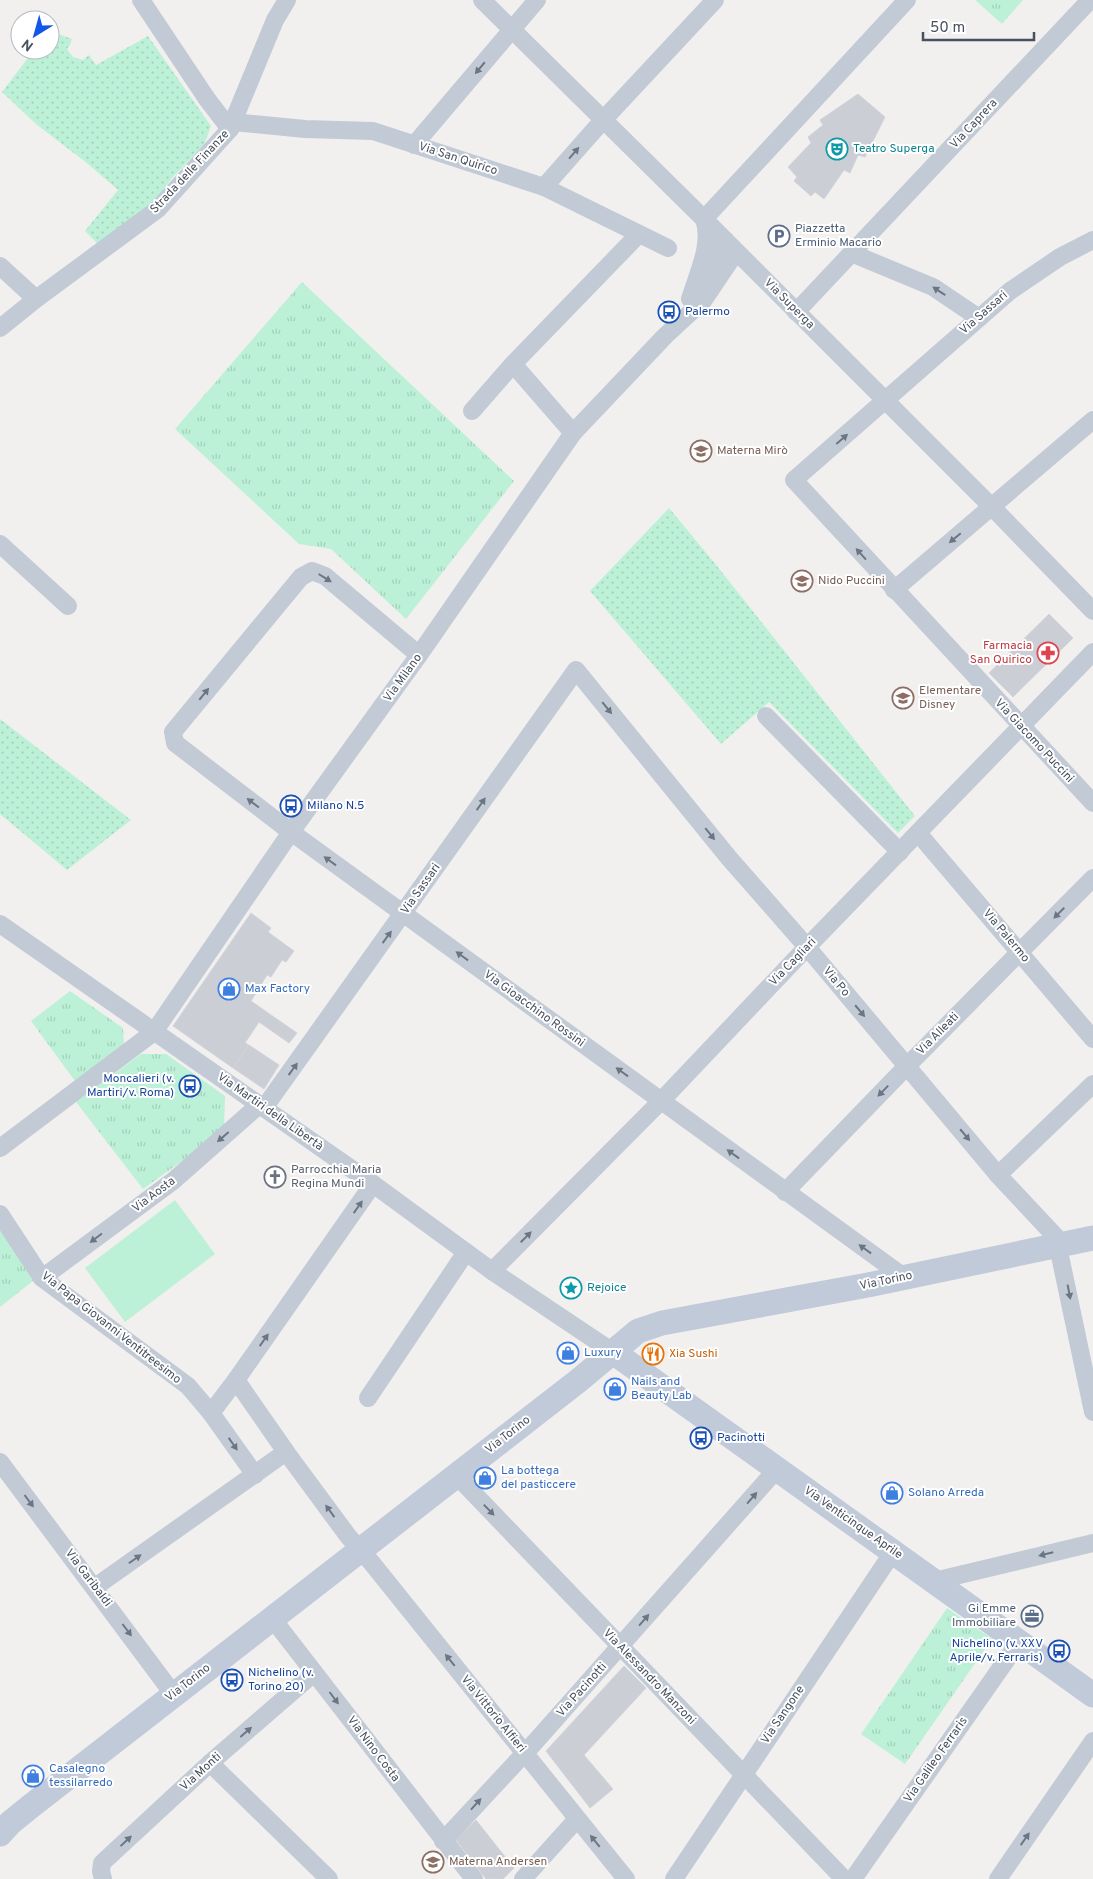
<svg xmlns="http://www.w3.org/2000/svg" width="1093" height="1879" font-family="Overpass,sans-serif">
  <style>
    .grass { fill: url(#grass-dots) }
    .park { fill: url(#park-tufts) }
    .pitch { fill: #bcf1d7 }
    .building { fill: #cbced5; stroke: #d3d4db }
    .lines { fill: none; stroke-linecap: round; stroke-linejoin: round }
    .street { stroke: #c2cad5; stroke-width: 18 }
    .secondary { stroke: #c1cad9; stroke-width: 25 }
    .oneway { fill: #6c7582 }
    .labels { text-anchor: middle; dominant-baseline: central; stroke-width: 4; stroke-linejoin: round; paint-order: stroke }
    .street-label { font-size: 12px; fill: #47505e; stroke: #fff }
    .culture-label { font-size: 12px; fill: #0d838f; stroke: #fff; text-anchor: start }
    .service-label { font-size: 12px; fill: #4e5e75; stroke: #fff; text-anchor: start }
    .transit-label { font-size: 12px; fill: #164399; stroke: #fff; text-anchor: start }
    .education-label { font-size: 12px; fill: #785e54; stroke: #fff; text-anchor: start }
    .health-label { font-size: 12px; fill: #be3a42; stroke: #fff; text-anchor: end }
    .shop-label { font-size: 12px; fill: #366cbe; stroke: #fff; text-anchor: start }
    .worship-label { font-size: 12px; fill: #5b616d; stroke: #fff; text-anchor: start }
    .food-label { font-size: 12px; fill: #c56008; stroke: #fff; text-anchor: start }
  </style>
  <defs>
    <pattern id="grass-dots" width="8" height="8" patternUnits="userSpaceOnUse" patternTransform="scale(1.25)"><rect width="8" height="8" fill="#bcf1d7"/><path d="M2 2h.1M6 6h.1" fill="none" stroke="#a3d0bb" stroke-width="1.8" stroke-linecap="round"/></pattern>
    <pattern id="park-tufts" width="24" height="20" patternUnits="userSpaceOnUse" patternTransform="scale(1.25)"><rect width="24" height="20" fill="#bcf1d7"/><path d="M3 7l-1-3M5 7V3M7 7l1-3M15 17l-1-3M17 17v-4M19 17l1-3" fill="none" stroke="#a3d0bb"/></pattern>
  </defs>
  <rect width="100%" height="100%" fill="#f2f0ef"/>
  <g class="grass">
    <polygon points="50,31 72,39 70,45 67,49 73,57 83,60 89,55 96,65 148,36 211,126 204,145 172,178 157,199 98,244 85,231 118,190 88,164 36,124 2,92 34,50 50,50"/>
    <polygon points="669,508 717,566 915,816 898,833 769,702 721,744 590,591"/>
    <polygon points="0,719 131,820 67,870 0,814"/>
  </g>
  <g class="park">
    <polygon points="975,0 1023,0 1002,24"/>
    <polygon points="302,282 514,481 406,619 331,549 299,544 175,429"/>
    <polygon points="70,991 123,1028 124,1045 75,1081 31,1021"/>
    <polygon points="141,1054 166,1054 225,1096 224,1131 143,1189 76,1102"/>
    <polygon points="0,1228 33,1281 0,1307"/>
    <polygon points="947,1608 992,1639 905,1764 861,1734"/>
  </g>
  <polygon class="pitch" points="175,1200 215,1254 125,1322 85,1268"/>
  <g class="building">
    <polygon points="858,94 885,117 865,157 858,155 850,173 844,170 824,199 815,192 811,196 794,181 797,177 788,167 811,143 808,137 823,125 820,120"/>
    <polygon points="1049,614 1073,638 1013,697 989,673"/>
    <polygon points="251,913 271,928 268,932 294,951 286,962 282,960 271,977 267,975 251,1001 297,1033 289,1043 259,1022 245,1043 249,1045 233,1068 173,1026"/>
    <polygon points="249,1045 279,1065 264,1089 233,1068"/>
    <polygon points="624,1666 646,1688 584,1755 613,1789 590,1808 546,1751"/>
    <polygon points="476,1820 514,1868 503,1879 486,1879 456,1840"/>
  </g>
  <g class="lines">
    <g class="street">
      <polyline points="141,0 207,99 230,129"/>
      <polyline points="482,0 704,219 992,507 1093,611"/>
      <polyline points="233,122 305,129 373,131 544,187 668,248"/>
      <polyline points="414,145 537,0"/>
      <polyline points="544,187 604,119 715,0"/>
      <polyline points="1093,240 1060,257 1010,291 794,480 1093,803"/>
      <polyline points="851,253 933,287 979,318"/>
      <polyline points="0,266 36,299"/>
      <polyline points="704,277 725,240"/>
      <path d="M690 299C697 275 713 244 704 219L907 0"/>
      <polyline points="796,312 1090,0"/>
      <polyline points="0,328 36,299 158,209 230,129 275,20 287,0"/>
      <polyline points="513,364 573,433"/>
      <polyline points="472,411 513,364 639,234"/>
      <polyline points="0,544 68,606"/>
      <polyline points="894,590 1093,420"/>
      <polyline points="419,655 325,576 312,571 301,577 173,732 175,743 291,832 904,1277"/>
      <polyline points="766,716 900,852"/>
      <polyline points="918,833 1093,1039"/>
      <polyline points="0,924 373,1184 492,1271 613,1352"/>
      <polyline points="264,1108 576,670 729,858 807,947 998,1175 1056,1237 1093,1412"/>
      <polyline points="0,1148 154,1032 291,832 419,655 573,433 665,336 703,301 736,252"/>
      <polyline points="998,1175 1093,1084"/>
      <polyline points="785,1192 907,1066 1093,878"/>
      <polyline points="0,1214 42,1278 188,1386 211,1413 255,1475"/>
      <polyline points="492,1271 661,1101 807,947 1093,652"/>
      <polyline points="42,1278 173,1181 259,1105"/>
      <polyline points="236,1380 286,1452 348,1536 371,1562 626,1879"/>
      <polyline points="368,1398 466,1252"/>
      <polyline points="211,1413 236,1380 373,1184"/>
      <polyline points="0,1462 174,1695"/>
      <polyline points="456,1475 844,1879"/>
      <polyline points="934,1581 1093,1543"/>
      <polyline points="95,1587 286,1452"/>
      <polyline points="272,1618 474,1879"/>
      <polyline points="210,1763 329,1879"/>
      <polyline points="443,1841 535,1742 777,1469"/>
      <polyline points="103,1879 101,1871 102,1863 210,1763 314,1673"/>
      <polyline points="523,1879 577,1819"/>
      <polyline points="674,1879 893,1552"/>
      <polyline points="853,1879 1019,1642"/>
      <polyline points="998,1879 1093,1741"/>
    </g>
    <g class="secondary">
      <polyline points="613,1352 1093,1695"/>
      <polyline points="0,1834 10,1823 31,1806 578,1381 638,1331 662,1323 868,1285 1093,1238"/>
    </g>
  </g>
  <defs><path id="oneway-solid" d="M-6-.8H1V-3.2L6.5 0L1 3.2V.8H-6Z" transform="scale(1.25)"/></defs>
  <g class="oneway">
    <use href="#oneway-solid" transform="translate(480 68) rotate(130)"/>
    <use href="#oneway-solid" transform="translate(574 153) rotate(-49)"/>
    <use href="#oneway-solid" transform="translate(939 291) rotate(-147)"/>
    <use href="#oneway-solid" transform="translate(842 439) rotate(-41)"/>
    <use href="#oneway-solid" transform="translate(955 538) rotate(140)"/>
    <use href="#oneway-solid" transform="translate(861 554) rotate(-132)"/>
    <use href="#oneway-solid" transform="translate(325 578) rotate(32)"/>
    <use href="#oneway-solid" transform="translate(204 694) rotate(-51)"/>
    <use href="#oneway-solid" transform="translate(607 708) rotate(51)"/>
    <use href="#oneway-solid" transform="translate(253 803) rotate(-143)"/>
    <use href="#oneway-solid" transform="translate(481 804) rotate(-55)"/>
    <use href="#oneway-solid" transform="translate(710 834) rotate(51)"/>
    <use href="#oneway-solid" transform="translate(330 861) rotate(-144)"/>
    <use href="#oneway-solid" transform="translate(1059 913) rotate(135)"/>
    <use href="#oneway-solid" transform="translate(387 937) rotate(-54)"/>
    <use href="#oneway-solid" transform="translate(462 956) rotate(-144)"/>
    <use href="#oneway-solid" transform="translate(860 1011) rotate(50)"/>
    <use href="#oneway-solid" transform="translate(293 1069) rotate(-54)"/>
    <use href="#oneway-solid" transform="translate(622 1072) rotate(-144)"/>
    <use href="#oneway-solid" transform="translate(883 1091) rotate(134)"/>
    <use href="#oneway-solid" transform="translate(965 1135) rotate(50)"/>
    <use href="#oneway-solid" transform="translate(223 1137) rotate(139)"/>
    <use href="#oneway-solid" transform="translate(733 1154) rotate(-144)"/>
    <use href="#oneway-solid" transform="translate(358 1207) rotate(-55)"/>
    <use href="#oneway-solid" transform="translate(526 1237) rotate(-45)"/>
    <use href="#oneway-solid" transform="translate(96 1238) rotate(143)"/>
    <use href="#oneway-solid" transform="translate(865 1249) rotate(-144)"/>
    <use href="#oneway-solid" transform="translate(1069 1292) rotate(79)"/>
    <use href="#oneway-solid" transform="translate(264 1340) rotate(-55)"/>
    <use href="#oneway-solid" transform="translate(233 1444) rotate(55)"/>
    <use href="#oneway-solid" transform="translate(752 1498) rotate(-49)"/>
    <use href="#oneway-solid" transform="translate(29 1501) rotate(53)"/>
    <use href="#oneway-solid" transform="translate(489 1510) rotate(46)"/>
    <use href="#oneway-solid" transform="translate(330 1511) rotate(-126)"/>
    <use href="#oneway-solid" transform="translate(1046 1554) rotate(166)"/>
    <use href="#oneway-solid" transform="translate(135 1559) rotate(-35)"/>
    <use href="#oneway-solid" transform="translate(644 1620) rotate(-49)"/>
    <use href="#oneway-solid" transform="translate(127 1630) rotate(53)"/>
    <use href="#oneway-solid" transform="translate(450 1660) rotate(-129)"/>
    <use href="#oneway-solid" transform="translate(334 1698) rotate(53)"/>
    <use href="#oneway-solid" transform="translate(246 1732) rotate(-41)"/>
    <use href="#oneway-solid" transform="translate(476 1804) rotate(-48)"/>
    <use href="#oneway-solid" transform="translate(1025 1839) rotate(-55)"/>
    <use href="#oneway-solid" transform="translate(126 1841) rotate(-43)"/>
    <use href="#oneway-solid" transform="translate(595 1841) rotate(-129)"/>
  </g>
  <defs>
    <g id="theatre-ring" transform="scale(1.125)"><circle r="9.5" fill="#fff" stroke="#0f9aa8" stroke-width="1.5"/><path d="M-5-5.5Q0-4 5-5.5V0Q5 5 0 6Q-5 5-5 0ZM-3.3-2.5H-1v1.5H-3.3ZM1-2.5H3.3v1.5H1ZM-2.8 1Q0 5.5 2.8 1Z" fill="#0f9aa8"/></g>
    <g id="parking-ring" transform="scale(1.125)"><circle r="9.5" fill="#fff" stroke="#5c6f8a" stroke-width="1.5"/><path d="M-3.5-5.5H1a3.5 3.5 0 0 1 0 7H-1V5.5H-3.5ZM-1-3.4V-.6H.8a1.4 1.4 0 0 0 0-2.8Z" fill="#5c6f8a"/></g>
    <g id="bus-ring" transform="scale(1.125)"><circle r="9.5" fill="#fff" stroke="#1a4fb4" stroke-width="1.5"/><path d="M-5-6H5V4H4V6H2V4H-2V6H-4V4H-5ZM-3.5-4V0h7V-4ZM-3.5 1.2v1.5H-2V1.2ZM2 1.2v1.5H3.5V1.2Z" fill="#1a4fb4"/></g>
    <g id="school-ring" transform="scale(1.125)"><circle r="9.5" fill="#fff" stroke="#8d6e63" stroke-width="1.5"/><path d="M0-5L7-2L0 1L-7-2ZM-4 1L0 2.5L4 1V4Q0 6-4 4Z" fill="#8d6e63"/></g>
    <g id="pharmacy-ring" transform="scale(1.125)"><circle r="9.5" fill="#fff" stroke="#e0444e" stroke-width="1.5"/><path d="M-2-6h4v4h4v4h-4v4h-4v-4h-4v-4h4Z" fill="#e0444e"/></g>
    <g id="shop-ring" transform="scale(1.125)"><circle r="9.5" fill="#fff" stroke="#3f7fe0" stroke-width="1.5"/><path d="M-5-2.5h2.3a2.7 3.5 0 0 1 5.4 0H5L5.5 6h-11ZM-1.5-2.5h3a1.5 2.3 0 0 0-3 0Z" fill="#3f7fe0"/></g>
    <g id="church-ring" transform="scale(1.125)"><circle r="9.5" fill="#fff" stroke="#6b7280" stroke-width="1.5"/><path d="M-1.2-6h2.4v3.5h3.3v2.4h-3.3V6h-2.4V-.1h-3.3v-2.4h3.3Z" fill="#6b7280"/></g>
    <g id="sight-ring" transform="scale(1.125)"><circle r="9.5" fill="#fff" stroke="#0f9aa8" stroke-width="1.5"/><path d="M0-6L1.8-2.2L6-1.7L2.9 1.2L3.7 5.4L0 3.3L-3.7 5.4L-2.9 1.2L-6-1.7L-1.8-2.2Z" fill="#0f9aa8"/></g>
    <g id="restaurant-ring" transform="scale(1.125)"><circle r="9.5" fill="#fff" stroke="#e8710a" stroke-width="1.5"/><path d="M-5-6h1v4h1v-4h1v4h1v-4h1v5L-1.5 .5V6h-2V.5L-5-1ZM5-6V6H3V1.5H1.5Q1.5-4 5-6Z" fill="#e8710a"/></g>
    <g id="office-ring" transform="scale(1.125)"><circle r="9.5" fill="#fff" stroke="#5c6f8a" stroke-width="1.5"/><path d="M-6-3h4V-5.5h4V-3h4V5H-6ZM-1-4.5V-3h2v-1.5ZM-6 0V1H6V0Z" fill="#5c6f8a"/></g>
  </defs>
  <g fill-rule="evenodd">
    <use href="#theatre-ring" x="837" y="149"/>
    <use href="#parking-ring" x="779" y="236"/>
    <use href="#bus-ring" x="669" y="312"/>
    <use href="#school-ring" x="701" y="451"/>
    <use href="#school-ring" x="802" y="581"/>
    <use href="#pharmacy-ring" x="1048" y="653"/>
    <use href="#school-ring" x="903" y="698"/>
    <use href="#bus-ring" x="291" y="806"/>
    <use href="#shop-ring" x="229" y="989"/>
    <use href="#bus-ring" x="190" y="1086"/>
    <use href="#church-ring" x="275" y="1177"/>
    <use href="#sight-ring" x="571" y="1288"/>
    <use href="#shop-ring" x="568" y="1353"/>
    <use href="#restaurant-ring" x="653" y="1354"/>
    <use href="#shop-ring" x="615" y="1389"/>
    <use href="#bus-ring" x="701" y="1438"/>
    <use href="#shop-ring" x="485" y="1478"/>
    <use href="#shop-ring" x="892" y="1493"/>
    <use href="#office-ring" x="1032" y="1616"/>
    <use href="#bus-ring" x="1059" y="1651"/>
    <use href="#bus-ring" x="232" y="1680"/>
    <use href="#shop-ring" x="33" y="1776"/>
    <use href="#school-ring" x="433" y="1862"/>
  </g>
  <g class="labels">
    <g class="street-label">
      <text transform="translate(974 124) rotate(-47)">Via Caprera</text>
      <text transform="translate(458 159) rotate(18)">Via San Quirico</text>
      <text transform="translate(190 172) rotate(-47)">Strada delle Finanze</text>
      <text transform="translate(789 304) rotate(45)">Via Superga</text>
      <text transform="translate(984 313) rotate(-41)">Via Sassari</text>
      <text transform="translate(403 678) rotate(-54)">Via Milano</text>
      <text transform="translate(1034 741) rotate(47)">Via Giacomo Puccini</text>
      <text transform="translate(421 889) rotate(-55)">Via Sassari</text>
      <text transform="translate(1006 936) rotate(50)">Via Palermo</text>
      <text transform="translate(793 962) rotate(-46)">Via Cagliari</text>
      <text transform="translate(836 982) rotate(50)">Via Po</text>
      <text transform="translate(534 1009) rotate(36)">Via Gioacchino Rossini</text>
      <text transform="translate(938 1034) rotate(-45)">Via Alleati</text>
      <text transform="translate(270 1112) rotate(35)">Via Martiri della Libertà</text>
      <text transform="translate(154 1195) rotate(-37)">Via Aosta</text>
      <text transform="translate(886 1281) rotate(-12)">Via Torino</text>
      <text transform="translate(111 1328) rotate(38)">Via Papa Giovanni Ventitreesimo</text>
      <text transform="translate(508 1435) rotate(-38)">Via Torino</text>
      <text transform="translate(853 1523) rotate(35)">Via Venticinque Aprile</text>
      <text transform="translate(88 1578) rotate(53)">Via Garibaldi</text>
      <text transform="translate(649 1677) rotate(46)">Via Alessandro Manzoni</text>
      <text transform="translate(188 1683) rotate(-38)">Via Torino</text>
      <text transform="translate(582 1690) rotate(-48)">Via Pacinotti</text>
      <text transform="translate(493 1714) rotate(51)">Via Vittorio Alfieri</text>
      <text transform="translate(783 1715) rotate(-56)">Via Sangone</text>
      <text transform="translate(373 1749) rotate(53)">Via Nino Costa</text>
      <text transform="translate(936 1760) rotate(-55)">Via Galileo Ferraris</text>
      <text transform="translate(201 1772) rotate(-42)">Via Monti</text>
    </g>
    <g class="culture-label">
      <text x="853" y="149">Teatro Superga</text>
      <text x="587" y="1288">Rejoice</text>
    </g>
    <g class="service-label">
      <text x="795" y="229">Piazzetta<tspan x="795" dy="14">Erminio Macario</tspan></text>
      <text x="1016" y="1609" text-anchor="end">Gi Emme<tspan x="1016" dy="14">Immobiliare</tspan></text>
    </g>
    <g class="transit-label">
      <text x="685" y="312">Palermo</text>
      <text x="307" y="806">Milano N.5</text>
      <text x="174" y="1079" text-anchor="end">Moncalieri (v.<tspan x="174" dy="14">Martiri/v. Roma)</tspan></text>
      <text x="717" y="1438">Pacinotti</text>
      <text x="1043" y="1644" text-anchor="end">Nichelino (v. XXV<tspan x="1043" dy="14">Aprile/v. Ferraris)</tspan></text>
      <text x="248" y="1673">Nichelino (v.<tspan x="248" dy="14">Torino 20)</tspan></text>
    </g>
    <g class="education-label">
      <text x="717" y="451">Materna Mirò</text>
      <text x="818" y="581">Nido Puccini</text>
      <text x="919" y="691">Elementare<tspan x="919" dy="14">Disney</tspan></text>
      <text x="449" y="1862">Materna Andersen</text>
    </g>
    <g class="health-label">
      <text x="1032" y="646">Farmacia<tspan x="1032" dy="14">San Quirico</tspan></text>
    </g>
    <g class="shop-label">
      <text x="245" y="989">Max Factory</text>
      <text x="584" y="1353">Luxury</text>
      <text x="631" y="1382">Nails and<tspan x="631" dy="14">Beauty Lab</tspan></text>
      <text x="501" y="1471">La bottega<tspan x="501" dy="14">del pasticcere</tspan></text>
      <text x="908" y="1493">Solano Arreda</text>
      <text x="49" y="1769">Casalegno<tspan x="49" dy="14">tessilarredo</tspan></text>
    </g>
    <g class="worship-label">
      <text x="291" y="1170">Parrocchia Maria<tspan x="291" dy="14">Regina Mundi</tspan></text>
    </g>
    <g class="food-label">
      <text x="669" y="1354">Xia Sushi</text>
    </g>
  </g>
  <g transform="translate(35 35) rotate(217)"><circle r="24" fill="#ffffff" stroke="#b5b9bf"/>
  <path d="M0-4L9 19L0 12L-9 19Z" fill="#1256ea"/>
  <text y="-8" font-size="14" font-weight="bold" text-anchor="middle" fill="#47505e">N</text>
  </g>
  <path d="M923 32v8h111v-8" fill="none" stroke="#47505e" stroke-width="2.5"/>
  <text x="930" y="32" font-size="15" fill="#47505e" stroke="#ffffff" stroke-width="4" paint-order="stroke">50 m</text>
</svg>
